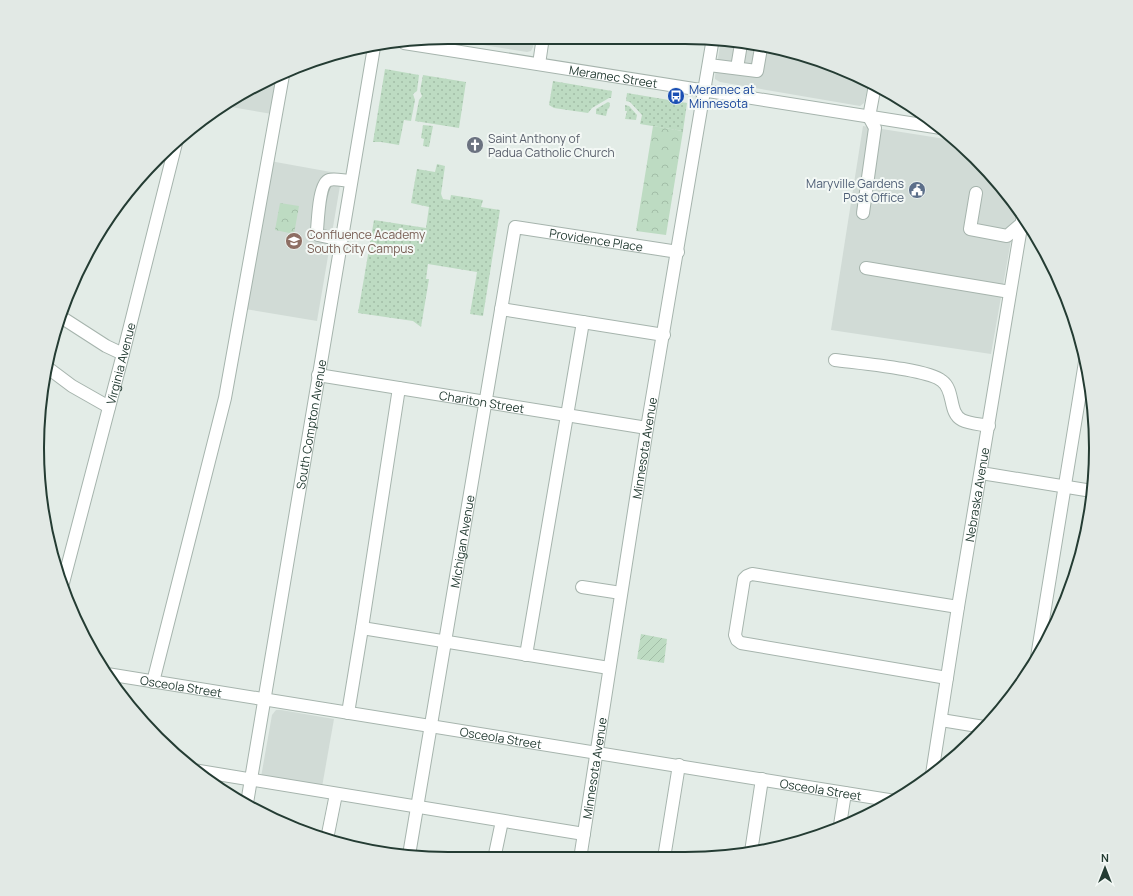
<svg xmlns="http://www.w3.org/2000/svg" width="1133" height="896" font-family="Manrope,sans-serif">
  <style>
    .built { fill: #d1dbd6 }
    .grass { fill: url(#grass-dots) }
    .park { fill: url(#park-crowns) }
    .garden { fill: url(#garden-furrows) }
    .lines { fill: none; stroke-linecap: round; stroke-linejoin: round }
    .minor-casing { stroke: #a6b4ad; stroke-width: 14 }
    .minor { stroke: #fff; stroke-width: 12 }
    .labels { text-anchor: middle; dominant-baseline: central; stroke-width: 4; stroke-linejoin: round; paint-order: stroke }
    .street-label { font-size: 12px; fill: #243c33; stroke: #f3f8f5 }
    .transit-label { font-size: 12px; fill: #164399; stroke: #f3f8f5; text-anchor: start }
    .worship-label { font-size: 12px; fill: #5b616d; stroke: #f3f8f5; text-anchor: start }
    .service-label { font-size: 12px; fill: #4e5e75; stroke: #f3f8f5; text-anchor: end }
    .education-label { font-size: 12px; fill: #785e54; stroke: #f3f8f5; text-anchor: start }
    .rim { fill: none; stroke: #243c33; stroke-width: 2 }
  </style>
  <defs>
    <pattern id="grass-dots" width="8" height="8" patternUnits="userSpaceOnUse"><rect width="8" height="8" fill="#bddbc2"/><path d="M2 2h.1M6 6h.1" fill="none" stroke="#a2bda7" stroke-width="1.8" stroke-linecap="round"/></pattern>
    <pattern id="park-crowns" width="20" height="18" patternUnits="userSpaceOnUse"><rect width="20" height="18" fill="#bddbc2"/><path d="M2 6a3 3 0 1 1 6 0M12 15a3 3 0 1 1 6 0" fill="none" stroke="#a2bda7"/></pattern>
    <pattern id="garden-furrows" width="10" height="10" patternUnits="userSpaceOnUse"><rect width="10" height="10" fill="#bddbc2"/><path d="M-1 1l2-2M0 10L10 0M9 11l2-2" fill="none" stroke="#a2bda7"/></pattern>
  </defs>
  <rect width="100%" height="100%" fill="#e3ece7"/>
  <g class="built">
    <polygon points="448,37 535,37 533,47 531,51 527,52 438,38"/>
    <polygon points="721,40 817,59 869,82 864,103 860,106 720,82 715,79 715,76"/>
    <polygon points="278,77 272,114 225,106 243,92"/>
    <polygon points="863,126 958,141 1011,198 1017,206 991,354 831,330"/>
    <polygon points="270,161 342,174 317,321 245,309"/>
    <polygon points="276,710 281,710 334,719 322,787 261,777 272,715"/>
  </g>
  <g class="grass">
    <polygon points="385,69 419,75 417,91 413,94 415,100 411,121 404,120 399,145 381,142 373,142"/>
    <polygon points="423,75 466,82 459,128 415,121 419,100 422,96 420,91"/>
    <polygon points="553,81 612,91 611,98 609,98 592,108 588,113 554,108 549,105"/>
    <polygon points="627,93 687,103 683,131 640,124 642,115 630,102 626,101"/>
    <polygon points="608,102 610,103 609,109 608,108 606,116 596,114 596,109"/>
    <polygon points="625,105 629,106 637,115 636,120 625,119 627,111 625,111"/>
    <polygon points="423,125 433,126 429,147 423,146 424,139 421,138"/>
    <polygon points="437,164 445,166 441,194 443,199 450,200 451,195 483,200 481,207 500,210 483,316 470,314 477,272 428,264 426,279 429,279 421,327 413,321 358,313 374,220 426,228 429,207 411,203 417,169 435,172"/>
  </g>
  <g class="park">
    <polygon points="653,126 683,131 666,235 636,231"/>
    <polygon points="280,203 299,206 294,234 275,230"/>
  </g>
  <polygon class="garden" points="641,634 667,639 664,663 637,659"/>
  <g class="lines">
    <g class="minor-casing">
      <g id="minor">
        <path id="s1" d="M404 43 941 128"/>
        <polyline points="539,64 543,37"/>
        <polyline points="709,65 757,71 761,48"/>
        <polyline points="737,68 741,44"/>
        <polyline points="976,193 970,229 1007,236 1021,224 1024,225"/>
        <polyline points="863,213 875,128 869,117 875,85"/>
        <path d="M341 240 318 235 317 230C318 220 319 183 329 180 335 178 344 181 351 181"/>
        <polyline points="866,268 1010,292"/>
        <polyline points="501,309 664,335"/>
        <polyline points="61,317 106,346 123,354"/>
        <path d="M835 360C857 363 928 369 942 381 955 390 948 413 962 420 970 424 980 424 989 426"/>
        <polyline points="48,368 72,386 109,407"/>
        <path id="s2" d="M318 375 647 428"/>
        <polyline points="981,473 1092,491"/>
        <path id="s3" d="M63 583 123 354 176 143"/>
        <polyline points="582,587 621,593"/>
        <polyline points="362,628 609,668"/>
        <polyline points="526,655 583,322"/>
        <polyline points="1037,657 1085,362"/>
        <path id="s4" d="M107 674 895 801"/>
        <polyline points="947,678 741,643 737,640 735,635 744,579 747,576 752,574 958,607"/>
        <polyline points="153,682 225,398 283,75"/>
        <polyline points="348,713 362,628 399,388"/>
        <polyline points="941,720 984,727"/>
        <polyline points="193,770 584,834"/>
        <path id="s5" d="M932 774 958 607 1023 215"/>
        <path id="s6" d="M247 803 374 47"/>
        <polyline points="840,825 845,793"/>
        <polyline points="327,839 336,794"/>
        <polyline points="751,852 762,779"/>
        <path id="s7" d="M409 855 515 227 678 252"/>
        <polyline points="664,858 679,765"/>
        <polyline points="494,859 502,821"/>
        <path id="s8" d="M580 859 647 428 713 38"/>
      </g>
    </g>
    <use href="#minor" class="minor"/>
  </g>
  <defs>
    <g id="bus-disc" transform="scale(0.9)"><circle r="9.5" fill="#1a4fb4" stroke="#f3f8f5"/><path d="M-5-6H5V4H4V6H2V4H-2V6H-4V4H-5ZM-3.5-4V0h7V-4ZM-3.5 1.2v1.5H-2V1.2ZM2 1.2v1.5H3.5V1.2Z" fill="#fff"/></g>
    <g id="church-disc" transform="scale(0.9)"><circle r="9.5" fill="#6b7280" stroke="#f3f8f5"/><path d="M-1.2-6h2.4v3.5h3.3v2.4h-3.3V6h-2.4V-.1h-3.3v-2.4h3.3Z" fill="#fff"/></g>
    <g id="civic-disc" transform="scale(0.9)"><circle r="9.5" fill="#5c6f8a" stroke="#f3f8f5"/><path d="M-.6-6.5H3V-4.5H.6V-3L4-1V1h2V6H-6V1h2V-1L-.6-3ZM-1.2 2.5V6h2.4V2.5Z" fill="#fff"/></g>
    <g id="school-disc" transform="scale(0.9)"><circle r="9.5" fill="#8d6e63" stroke="#f3f8f5"/><path d="M0-5L7-2L0 1L-7-2ZM-4 1L0 2.5L4 1V4Q0 6-4 4Z" fill="#fff"/></g>
  </defs>
  <g fill-rule="evenodd">
    <use href="#bus-disc" x="676" y="96"/>
    <use href="#church-disc" x="475" y="145"/>
    <use href="#civic-disc" x="917" y="190"/>
    <use href="#school-disc" x="294" y="241"/>
  </g>
  <g class="labels">
    <g class="street-label">
      <text stroke="none"><textPath href="#s1" startOffset="212">Meramec Street</textPath></text>
      <text stroke="none"><textPath href="#s7" startOffset="719">Providence Place</textPath></text>
      <text stroke="none"><textPath href="#s3" startOffset="227">Virginia Avenue</textPath></text>
      <text stroke="none"><textPath href="#s2" startOffset="166">Chariton Street</textPath></text>
      <text stroke="none"><textPath href="#s6" startOffset="384">South Compton Avenue</textPath></text>
      <text stroke="none"><textPath href="#s8" startOffset="416">Minnesota Avenue</textPath></text>
      <text stroke="none"><textPath href="#s5" startOffset="283">Nebraska Avenue</textPath></text>
      <text stroke="none"><textPath href="#s7" startOffset="318">Michigan Avenue</textPath></text>
      <text stroke="none"><textPath href="#s4" startOffset="75">Osceola Street</textPath></text>
      <text stroke="none"><textPath href="#s4" startOffset="399">Osceola Street</textPath></text>
      <text stroke="none"><textPath href="#s8" startOffset="92">Minnesota Avenue</textPath></text>
      <text stroke="none"><textPath href="#s4" startOffset="723">Osceola Street</textPath></text>
    </g>
    <g class="transit-label">
      <text x="689" y="89">Meramec at<tspan x="689" dy="14">Minnesota</tspan></text>
    </g>
    <g class="worship-label">
      <text x="488" y="138">Saint Anthony of<tspan x="488" dy="14">Padua Catholic Church</tspan></text>
    </g>
    <g class="service-label">
      <text x="904" y="183">Maryville Gardens<tspan x="904" dy="14">Post Office</tspan></text>
    </g>
    <g class="education-label">
      <text x="307" y="234">Confluence Academy<tspan x="307" dy="14">South City Campus</tspan></text>
    </g>
  </g>
  <path d="M0 0H1133V896H0ZM448 44H685A404 404 0 0 1 1089 448V448A404 404 0 0 1 685 852H448A404 404 0 0 1 44 448V448A404 404 0 0 1 448 44Z" fill="#e2e9e5" fill-rule="evenodd"/>
  <path class="rim" d="M448 44H685A404 404 0 0 1 1089 448V448A404 404 0 0 1 685 852H448A404 404 0 0 1 44 448V448A404 404 0 0 1 448 44Z"/>
  <g transform="translate(1105 868)" stroke="#f3f8f5" stroke-width="3" paint-order="stroke">
  <path d="M0-3L7 15L0 10L-7 15Z" fill="#243c33"/>
  <text y="-6" font-size="11" font-weight="bold" text-anchor="middle" fill="#243c33">N</text>
  </g>
</svg>
